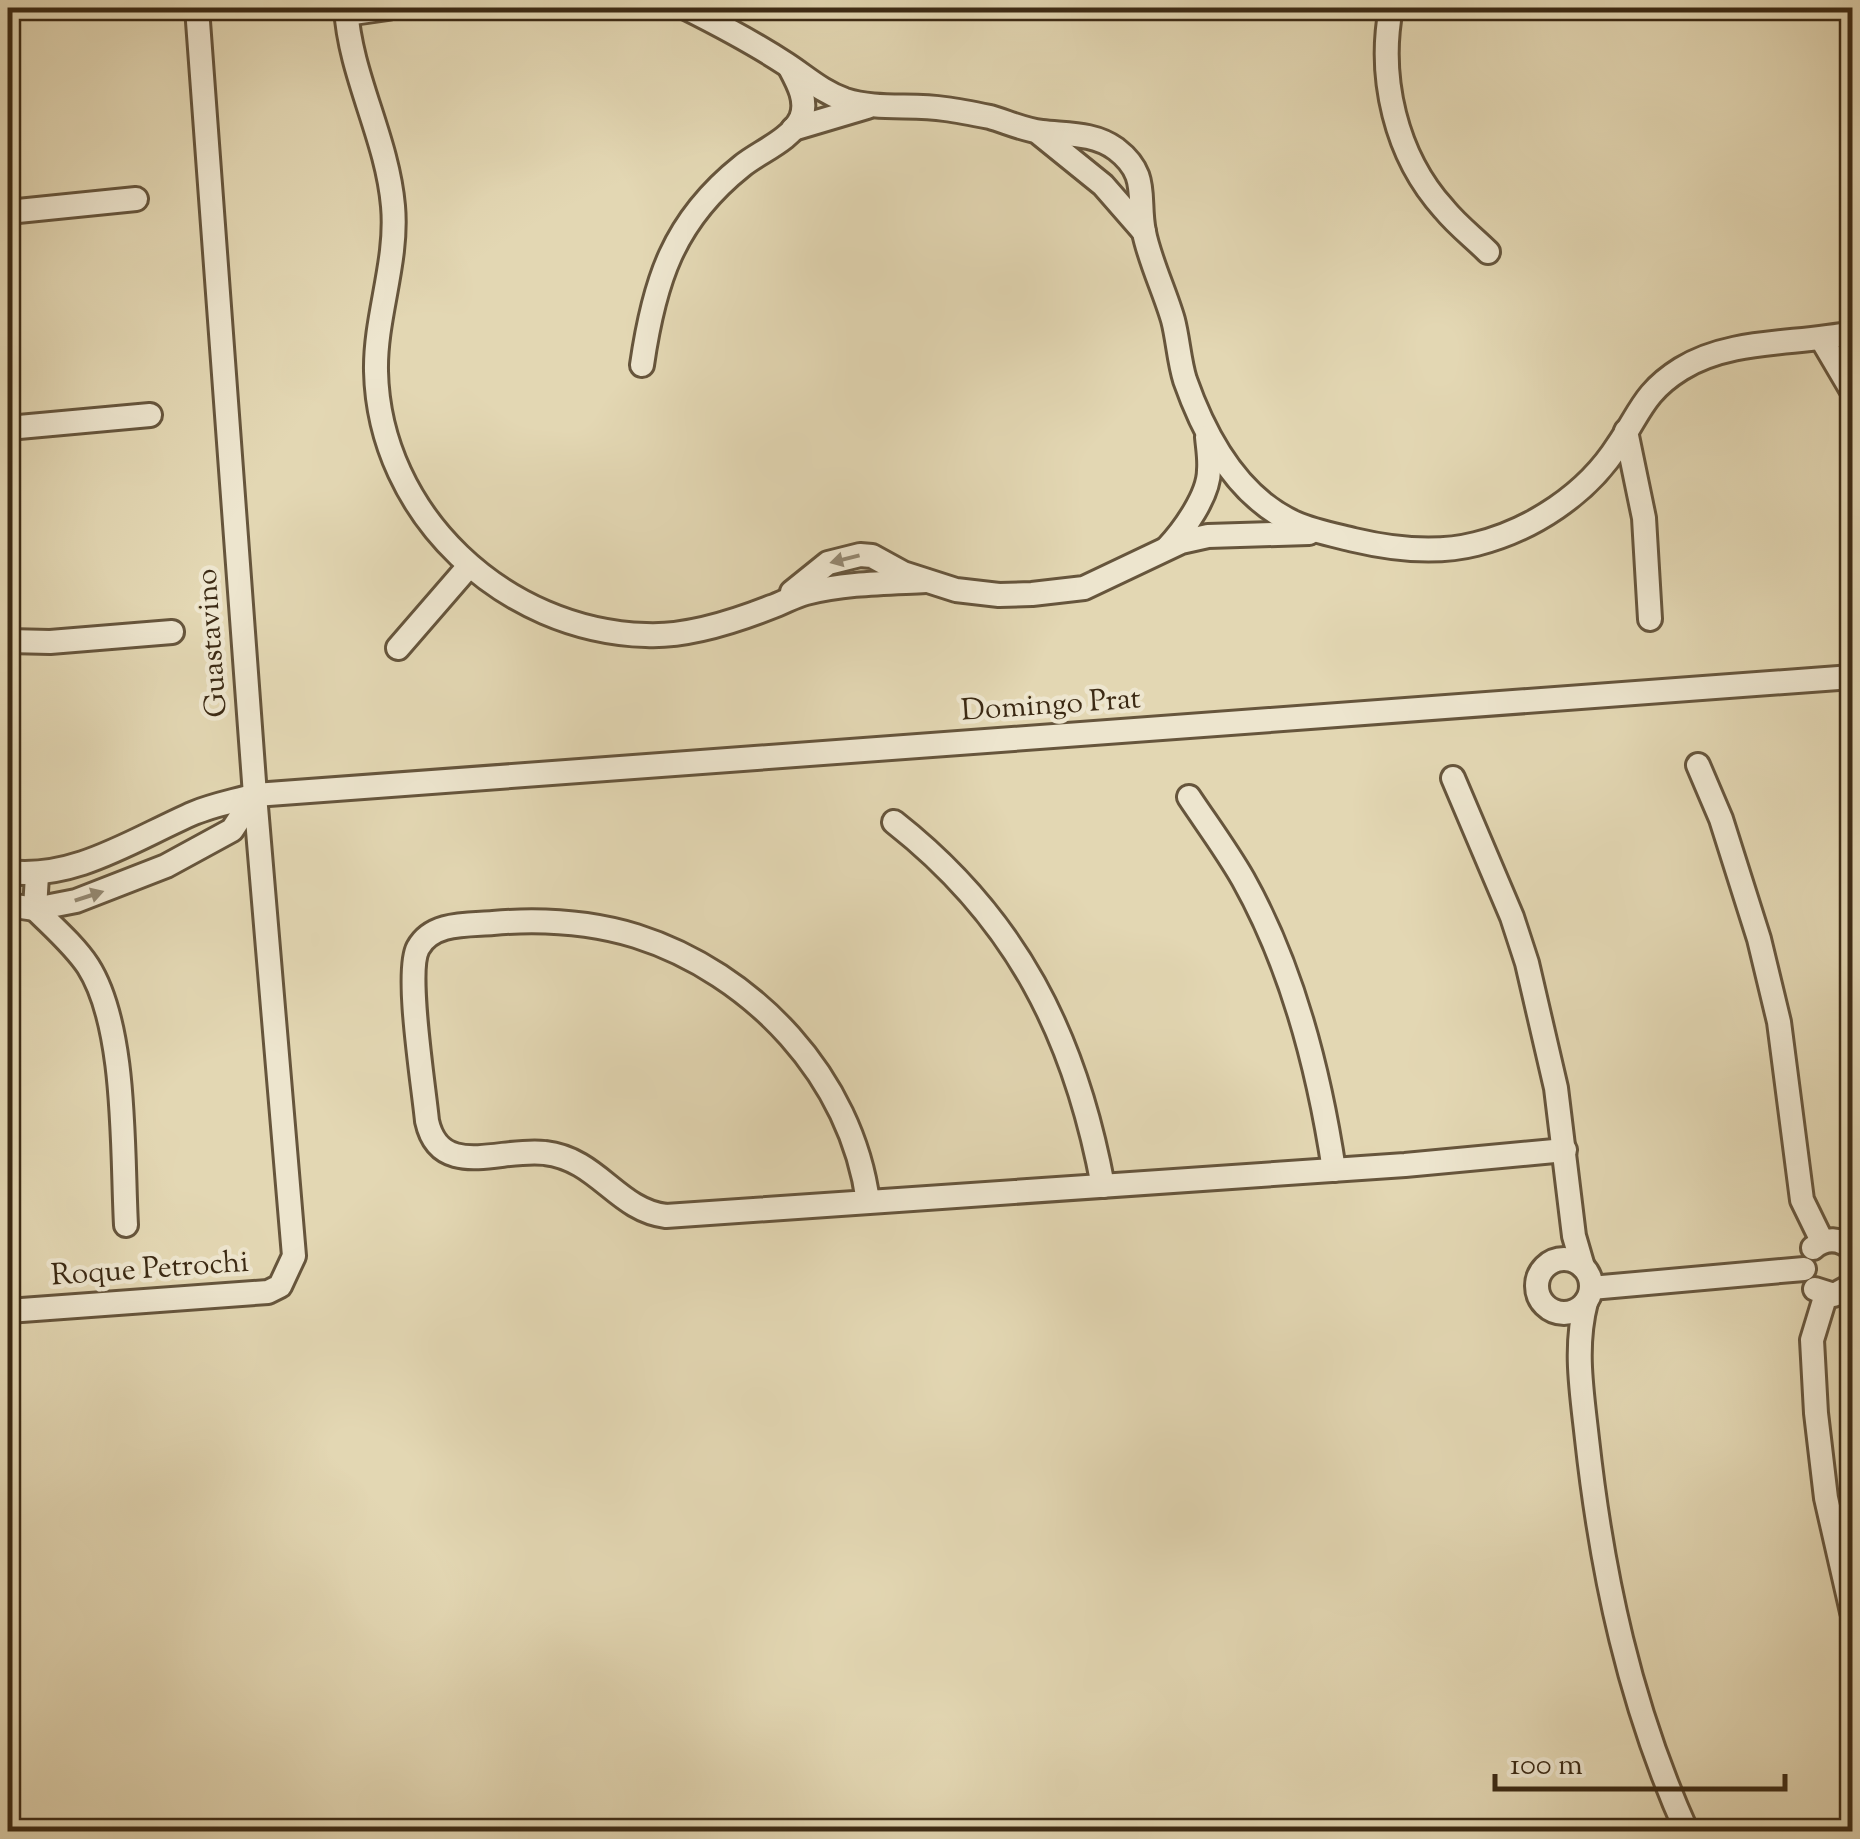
<svg xmlns="http://www.w3.org/2000/svg" width="1860" height="1839" font-family="'Sorts Mill Goudy',serif">
  <style>
    .lines { fill: none; stroke-linecap: round; stroke-linejoin: round }
    .street-casing { stroke: #66553c; stroke-width: 28 }
    .street { stroke: #ede5ce; stroke-width: 22 }
    .oneway { fill: #948871 }
    .labels { text-anchor: middle; dominant-baseline: central; stroke-width: 9; stroke-linejoin: round; paint-order: stroke }
    .street-label { font-size: 30px; fill: #3c2a14; stroke: #ede5ce }
  </style>
  <rect width="100%" height="100%" fill="#e3d7b3"/>
  <filter id="stains"><feTurbulence type="fractalNoise" baseFrequency=".002" numOctaves="4"/><feColorMatrix values="0 0 0 0 .2 0 0 0 0 .09 0 0 0 0 .02 0 0 0 .5 -.17"/></filter>
  <radialGradient id="worn" r=".72"><stop offset=".6" stop-color="#630" stop-opacity="0"/><stop offset="1" stop-color="#630" stop-opacity=".3"/></radialGradient>
  <g class="lines">
    <g class="street-casing">
      <g id="street">
        <path d="M346 8C350 76 387 137 393 206 398 262 375 316 376 371 379 515 505 631 646 635 687 637 733 622 771 607 783 603 794 596 806 593 845 583 886 583 926 581"/>
        <path d="M686 8C720 25 754 43 786 64 806 77 822 92 845 100 876 110 912 104 945 109 960 111 975 114 990 117 1007 122 1024 130 1042 132 1068 135 1094 133 1116 149 1150 175 1137 197 1144 232 1149 259 1165 292 1173 320 1178 339 1179 361 1185 380 1205 437 1237 497 1295 523 1313 531 1334 535 1354 540 1392 549 1437 554 1476 544 1532 530 1587 494 1618 445 1640 413 1644 392 1681 369 1731 338 1796 345 1852 333"/>
        <path d="M1391 8C1378 77 1395 155 1444 209 1457 225 1474 238 1488 252"/>
        <polyline points="346,14 388,8"/>
        <polyline points="793,129 867,107"/>
        <polyline points="1040,134 1103,185 1144,232"/>
        <polyline points="8,212 136,199"/>
        <polyline points="1822,340 1852,391"/>
        <path d="M642 365C654 282 673 221 742 166 759 152 791 140 801 118 808 101 798 83 790 68"/>
        <polyline points="8,428 150,415"/>
        <polyline points="1626,431 1644,518 1650,619"/>
        <path d="M1167 548C1184 530 1209 495 1209 470 1210 459 1208 448 1207 437"/>
        <polyline points="792,592 828,563 860,555 872,556 903,573 956,590 999,595 1032,594 1084,588 1181,542 1208,536 1309,533"/>
        <polyline points="8,641 50,642 172,632"/>
        <polyline points="398,648 469,566"/>
        <polyline points="1698,765 1721,819 1759,939 1779,1022 1802,1200 1822,1241"/>
        <polyline points="1453,778 1512,917 1527,963 1556,1088 1574,1236 1583,1267"/>
        <path d="M1189 797C1207 824 1227 851 1243 879 1293 968 1319 1070 1334 1170"/>
        <path d="M894 822C1016 918 1075 1035 1103 1186"/>
        <path d="M8 872C75 880 134 839 194 813 213 805 235 801 255 795L1852 677"/>
        <path d="M37 875 35 909C53 927 74 945 88 966 127 1027 122 1152 126 1225"/>
        <polyline points="8,905 35,909 76,901 166,866 232,830 255,795"/>
        <path d="M868 1202C852 1078 753 973 636 936 590 922 540 919 493 923 467 925 432 922 418 948 405 972 424 1088 427 1121 440 1181 502 1147 545 1153 598 1159 617 1210 666 1216L1405 1165 1565 1150"/>
        <path d="M1813 1248C1826 1237 1840 1238 1852 1249"/>
        <circle cx="1564" cy="1286" r="27"/>
        <polyline points="1591,1288 1804,1269"/>
        <polyline points="1815,1289 1834,1295 1852,1285"/>
        <polyline points="1826,1294 1812,1340 1816,1413 1826,1498 1852,1612"/>
        <path d="M1586 1302C1574 1348 1582 1393 1587 1439 1602 1575 1630 1706 1687 1832"/>
        <polyline points="8,1311 268,1292 280,1286 294,1256 255,795 197,8"/>
      </g>
    </g>
    <use href="#street" class="street"/>
  </g>
  <defs><path id="oneway-solid" d="M-6-.8H1V-3.2L6.5 0L1 3.2V.8H-6Z" transform="scale(2.5)"/></defs>
  <g class="oneway">
    <use href="#oneway-solid" transform="translate(845 559) rotate(166)"/>
    <use href="#oneway-solid" transform="translate(89 896) rotate(-18)"/>
  </g>
  <g class="labels">
    <g class="street-label">
      <text transform="translate(213 643) rotate(-94)">Guastavino</text>
      <text transform="translate(1051 706) rotate(-4)">Domingo Prat</text>
      <text transform="translate(150 1270) rotate(-4)">Roque Petrochi</text>
    </g>
  </g>
  <rect width="1860" height="1839" fill="none" stroke="#e3d7b3" stroke-width="40"/>
  <rect x="10" y="10" width="1840" height="1819" fill="none" stroke="#3c2a14" stroke-width="5"/>
  <rect x="20" y="20" width="1820" height="1799" fill="none" stroke="#3c2a14" stroke-width="2.5"/>
  <path d="M1495 1774v15h290v-15" fill="none" stroke="#3c2a14" stroke-width="5"/>
  <text x="1510" y="1774" font-size="30" fill="#3c2a14" stroke="#ede5ce" stroke-width="8" paint-order="stroke">100 m</text>
  <rect width="100%" height="100%" filter="url(#stains)"/>
  <rect width="100%" height="100%" fill="url(#worn)"/>
</svg>
